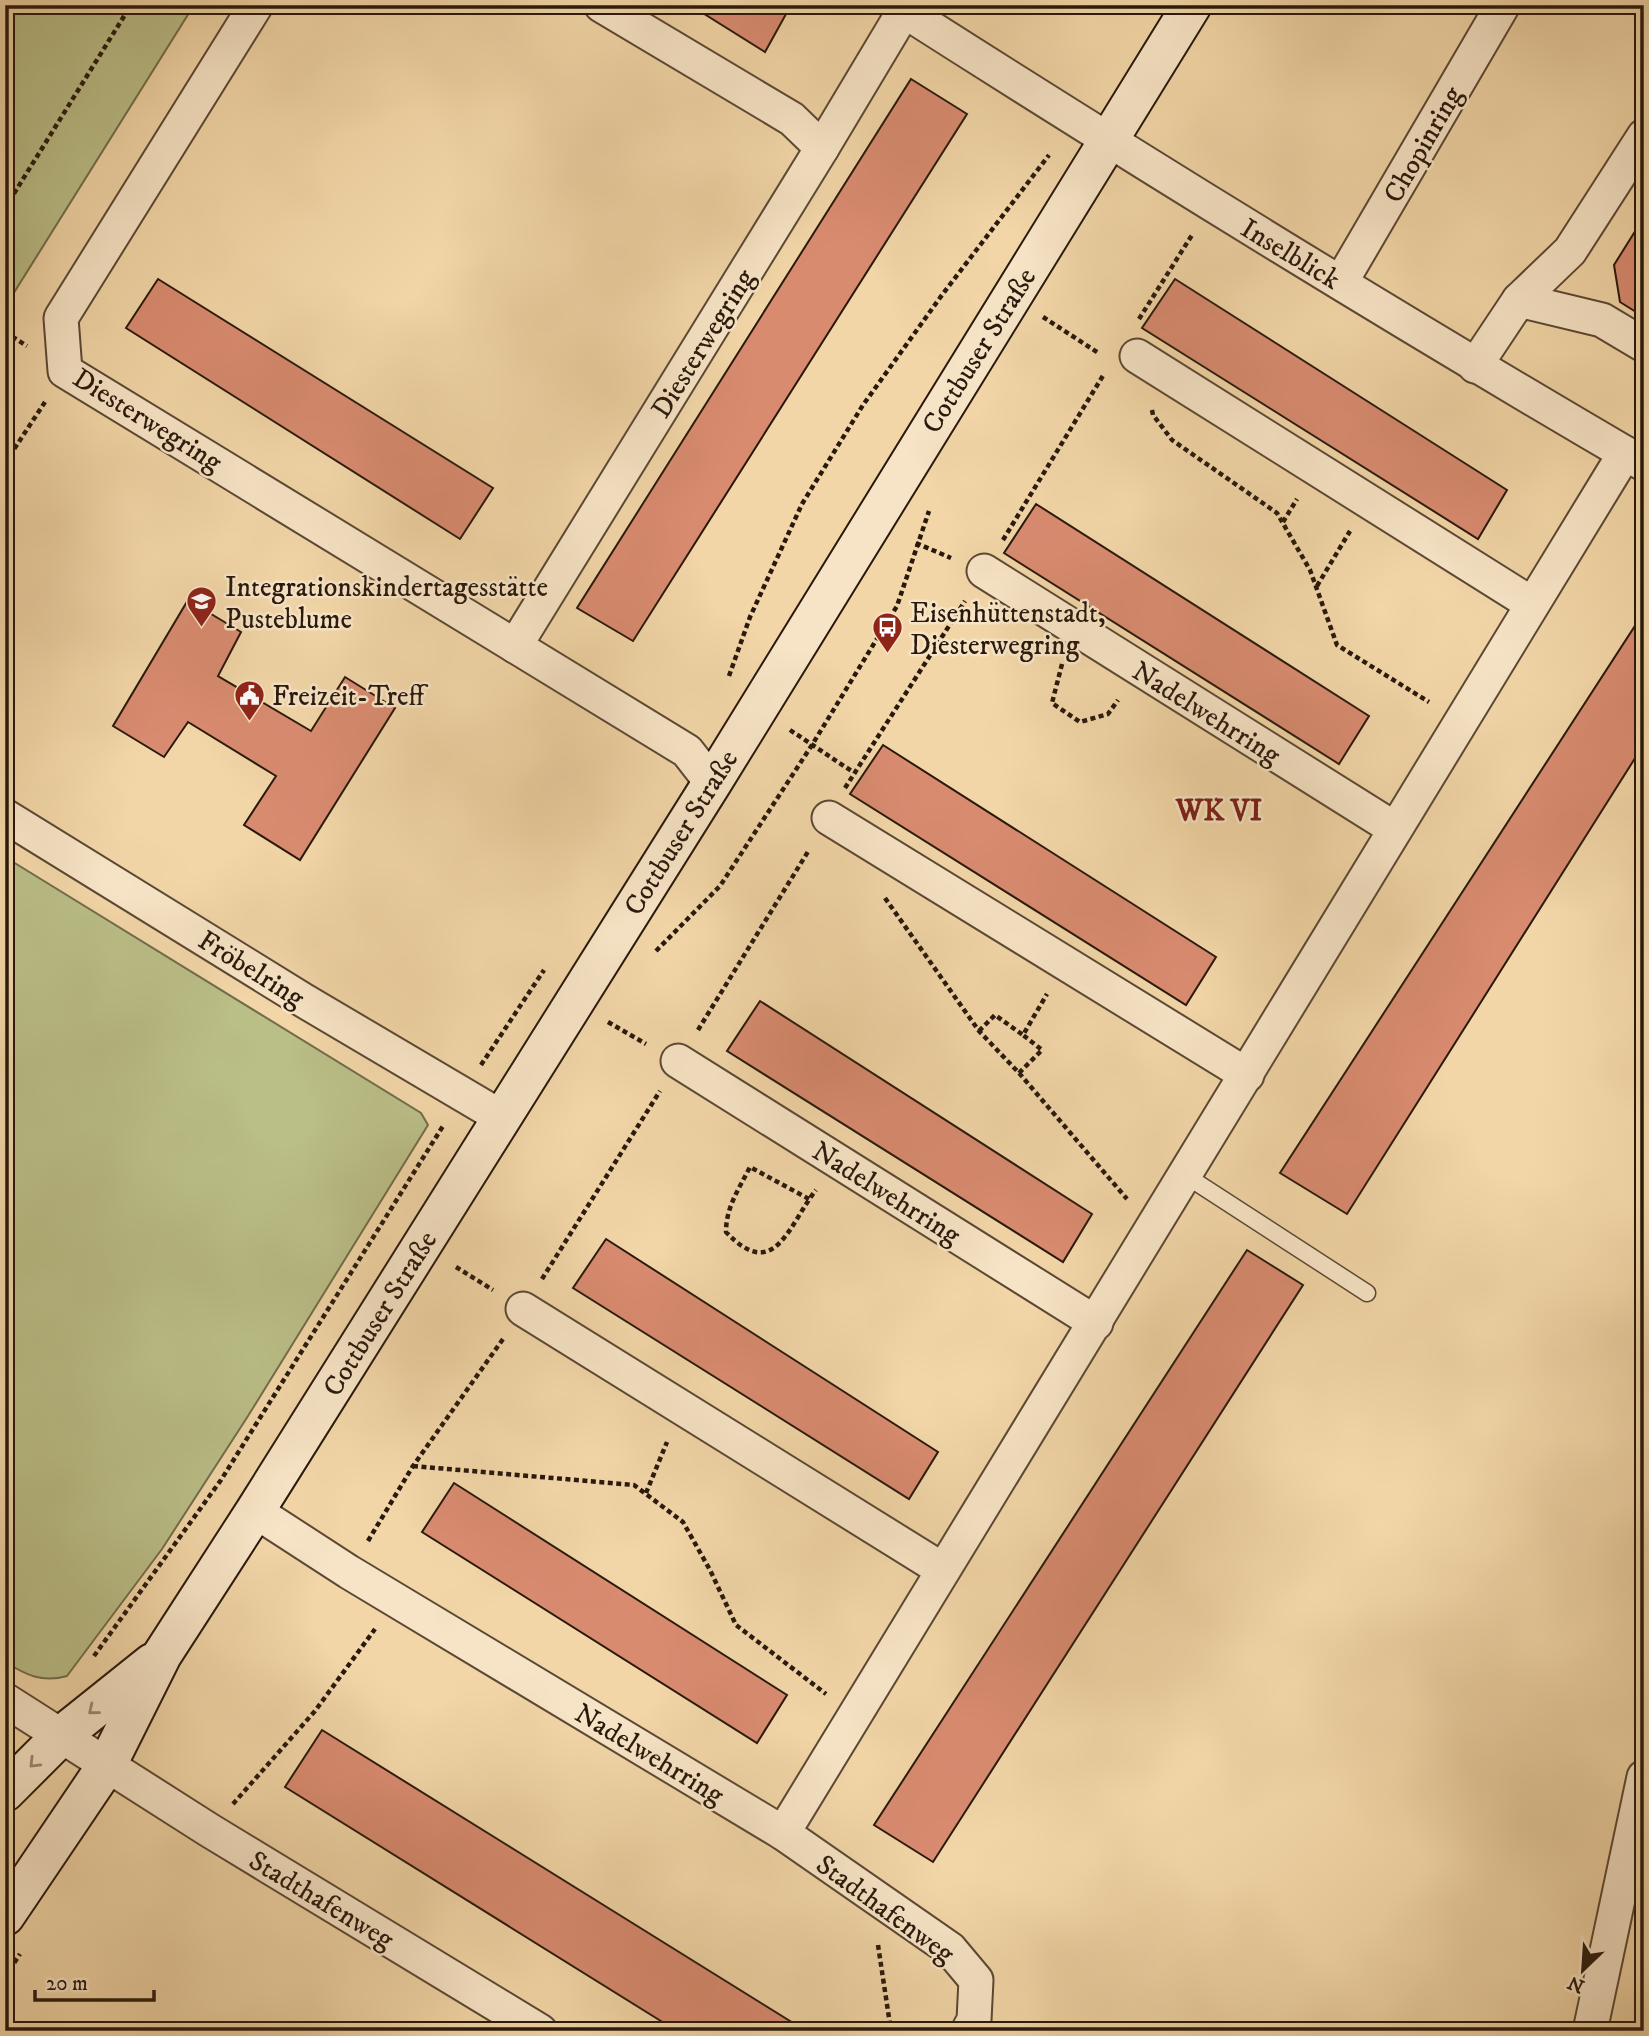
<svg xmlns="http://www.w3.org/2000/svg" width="1649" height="2036" font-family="'IM FELL DW Pica',serif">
	<rect width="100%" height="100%" fill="#f2d6a7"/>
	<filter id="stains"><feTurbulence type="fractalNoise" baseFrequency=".00286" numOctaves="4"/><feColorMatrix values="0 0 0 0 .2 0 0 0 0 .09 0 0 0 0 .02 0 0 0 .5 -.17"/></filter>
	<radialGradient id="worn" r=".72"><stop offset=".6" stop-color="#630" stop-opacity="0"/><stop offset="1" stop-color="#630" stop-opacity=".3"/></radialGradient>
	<g fill="#babe87" stroke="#726c4a" stroke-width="2">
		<path d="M5,5H194L5,307Z"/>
		<path d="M5,857L421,1113L428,1125L248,1416L162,1549L67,1676C42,1683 26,1675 5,1662Z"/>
	</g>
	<g fill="#d98b70" stroke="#29190d" stroke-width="2">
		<path d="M690,5H791L765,52Z"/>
		<path d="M911,79L967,114L633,641L577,608Z"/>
		<path d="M1644,217V317L1620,302L1614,265Z"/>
		<path d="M158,279L493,488L460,539L126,328Z"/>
		<path d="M1175,279L1507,490L1478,539L1142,328Z"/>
		<path d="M1036,504L1369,716L1339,764L1004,553Z"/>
		<path d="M188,600L241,632L218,676L311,731L345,677L395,708L300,860L244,825L276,776L188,722L164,757L113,726Z"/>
		<path d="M1644,612V744L1347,1214L1280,1173Z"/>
		<path d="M883,745L1216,957L1186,1005L850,794Z"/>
		<path d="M760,1001L1092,1214L1063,1262L727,1051Z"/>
		<path d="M606,1239L938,1452L909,1499L573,1288Z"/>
		<path d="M1247,1250L1303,1285L933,1862L874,1825Z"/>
		<path d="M454,1483L787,1695L757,1743L422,1532Z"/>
		<path d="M322,1730L806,2031H677L285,1787Z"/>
	</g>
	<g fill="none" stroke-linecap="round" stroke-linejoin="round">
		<defs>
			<path id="lane" d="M1185,1175L1367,1293"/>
			<g id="street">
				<path d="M256,5L61,318L65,371L687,751L712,783"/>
				<path d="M895,5C1141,162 1390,316 1642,463"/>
				<path d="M822,148L904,11"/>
				<path d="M1341,282L1503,5"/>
				<path d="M1519,300L1570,251L1644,136"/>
				<path d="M1137,356L1532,604"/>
				<path d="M1475,366L1519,300L1602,320L1644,345"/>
				<path d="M984,571L1395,829"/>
				<path d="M515,646L822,148L792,119L601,5"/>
				<path d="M5,816L303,1000L501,1117"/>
				<path d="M829,818L1247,1075"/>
				<path d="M678,1061L1096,1323"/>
				<path d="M523,1309L943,1570"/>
				<path d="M255,1511L349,1572L783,1833L1625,453"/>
				<path d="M5,1700L209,1830L540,2031"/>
				<path d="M783,1833L950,1949L976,1980L974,2020L968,2031"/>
				<path d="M1590,2031L1644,1777"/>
			</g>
			<g id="secondary">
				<path d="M5,1792L62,1735L152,1663"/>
				<path d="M5,1916L107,1765L162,1655L255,1511L712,783L1192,5"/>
			</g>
		</defs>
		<use href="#lane" stroke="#5b4834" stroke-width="19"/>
		<use href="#street" stroke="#5b4834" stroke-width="37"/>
		<use href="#secondary" stroke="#29190d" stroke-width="42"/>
		<g stroke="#29190d" stroke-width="4.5" stroke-dasharray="5 3.5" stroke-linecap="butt">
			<path d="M5,208L131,5"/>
			<path d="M1043,317L1100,354"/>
			<path d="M1139,319L1192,235"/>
			<path d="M5,332L27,346"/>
			<path d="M1152,410L1153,415L1172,440L1277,513L1310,570L1337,645L1429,702"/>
			<path d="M5,463L45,402"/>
			<path d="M1283,522L1297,499"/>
			<path d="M1003,540L1104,374"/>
			<path d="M916,543L951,558"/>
			<path d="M1317,586L1350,531"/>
			<path d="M1062,664L1052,703L1080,722L1108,714L1118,700"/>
			<path d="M729,676L750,617L802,504L863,405L942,295L1049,155"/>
			<path d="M790,730L853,772"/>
			<path d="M845,788L965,601"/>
			<path d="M885,898L979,1031L1019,1073L1127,1199"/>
			<path d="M656,951L720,886L812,745L897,606L929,511"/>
			<path d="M608,1022L646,1044"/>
			<path d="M698,1030L809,850"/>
			<path d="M979,1031L995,1015L1023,1035"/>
			<path d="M481,1065L544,970"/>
			<path d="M1019,1073L1042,1050L1023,1035L1047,994"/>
			<path d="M809,1199L750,1167C739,1189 726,1207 726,1232C775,1284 789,1224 816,1190"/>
			<path d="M456,1267L493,1290"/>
			<path d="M542,1279L660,1091"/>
			<path d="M413,1466L634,1485L683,1522L710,1570L736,1625L826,1694"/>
			<path d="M646,1493L667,1442"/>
			<path d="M368,1541L413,1466L503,1339"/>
			<path d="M94,1656L221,1480L443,1126"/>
			<path d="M233,1804L315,1711L375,1629"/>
			<path d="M878,1945L891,2031"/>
			<path d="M5,1977L20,1954"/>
		</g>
		<use href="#lane" stroke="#f7e4c6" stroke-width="16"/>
		<use href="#street" stroke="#f7e4c6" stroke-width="33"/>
		<use href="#secondary" stroke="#f7e4c6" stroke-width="38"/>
	</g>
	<defs><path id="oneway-chevron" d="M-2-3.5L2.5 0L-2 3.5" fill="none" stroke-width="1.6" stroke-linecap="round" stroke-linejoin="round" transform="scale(1.75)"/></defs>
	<g stroke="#9a8973">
		<use href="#oneway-chevron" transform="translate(93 1710) rotate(141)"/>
		<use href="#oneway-chevron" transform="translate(34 1763) rotate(135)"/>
	</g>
	<defs>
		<symbol id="school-pin" viewBox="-11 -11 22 30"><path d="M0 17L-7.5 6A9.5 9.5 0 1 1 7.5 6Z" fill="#8f2418" stroke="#f7e4c6"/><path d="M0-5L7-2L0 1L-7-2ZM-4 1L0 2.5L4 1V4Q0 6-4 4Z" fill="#fff"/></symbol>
		<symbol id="bus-pin" viewBox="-11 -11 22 30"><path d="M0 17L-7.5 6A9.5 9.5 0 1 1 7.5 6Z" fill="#8f2418" stroke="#f7e4c6"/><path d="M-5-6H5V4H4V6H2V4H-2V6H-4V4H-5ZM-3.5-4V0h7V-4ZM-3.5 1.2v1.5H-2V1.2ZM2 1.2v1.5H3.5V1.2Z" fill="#fff"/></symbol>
		<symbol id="civic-pin" viewBox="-11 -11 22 30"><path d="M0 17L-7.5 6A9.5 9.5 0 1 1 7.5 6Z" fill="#8f2418" stroke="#f7e4c6"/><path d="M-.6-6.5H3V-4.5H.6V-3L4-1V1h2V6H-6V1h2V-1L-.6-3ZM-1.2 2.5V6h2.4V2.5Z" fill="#fff"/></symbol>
	</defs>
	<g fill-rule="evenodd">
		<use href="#school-pin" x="184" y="584" width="35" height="47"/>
		<use href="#bus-pin" x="870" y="610" width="35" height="47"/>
		<use href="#civic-pin" x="232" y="678" width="35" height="47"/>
	</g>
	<g text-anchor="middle" stroke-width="5" stroke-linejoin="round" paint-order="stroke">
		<g font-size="28" fill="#29190d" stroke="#f7e4c6">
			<text transform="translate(1422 144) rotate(-60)" y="10">Chopinring</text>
			<text transform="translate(1291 253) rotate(31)" y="10">Inselblick</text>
			<text transform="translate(702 343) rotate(-58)" y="10">Diesterwegring</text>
			<text transform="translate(978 350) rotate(-58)" y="10">Cottbuser Straße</text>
			<text transform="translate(148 419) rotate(32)" y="10">Diesterwegring</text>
			<text transform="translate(1207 712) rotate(32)" y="10">Nadelwehrring</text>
			<text transform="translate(680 832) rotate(-58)" y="10">Cottbuser Straße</text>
			<text transform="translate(252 968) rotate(32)" y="10">Fröbelring</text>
			<text transform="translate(887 1192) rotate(32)" y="10">Nadelwehrring</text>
			<text transform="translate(379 1313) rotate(-58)" y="10">Cottbuser Straße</text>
			<text transform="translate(650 1753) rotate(31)" y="10">Nadelwehrring</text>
			<text transform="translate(322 1899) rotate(31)" y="10">Stadthafenweg</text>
			<text transform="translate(886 1908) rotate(36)" y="10">Stadthafenweg</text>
		</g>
		<g font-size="28" fill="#29190d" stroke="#f7e4c6" text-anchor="start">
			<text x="225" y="596">Integrationskindertagesstätte<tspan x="225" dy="32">Pusteblume</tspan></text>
			<text x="910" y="622">Eisenhüttenstadt,<tspan x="910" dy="32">Diesterwegring</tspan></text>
			<text x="272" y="705">Freizeit-Treff</text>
		</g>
		<g font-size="30" font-weight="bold" fill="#7a1f14" stroke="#f7e4c6">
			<text x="1219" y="820">WK VI</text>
		</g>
	</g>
	<rect width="1649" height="2036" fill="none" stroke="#f2d6a7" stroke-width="28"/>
	<rect x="7" y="7" width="1635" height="2022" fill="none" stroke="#29190d" stroke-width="3.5"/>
	<rect x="14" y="14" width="1621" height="2008" fill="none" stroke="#29190d" stroke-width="2"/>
	<g transform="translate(1583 1970) rotate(205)" stroke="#f7e4c6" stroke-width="5" paint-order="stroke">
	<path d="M0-5L12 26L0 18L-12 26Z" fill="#29190d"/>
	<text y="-10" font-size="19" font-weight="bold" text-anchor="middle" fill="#29190d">N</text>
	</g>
	<path d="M35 1990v10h119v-10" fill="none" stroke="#29190d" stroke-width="3.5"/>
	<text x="46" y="1990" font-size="21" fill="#29190d" stroke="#f7e4c6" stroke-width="5" paint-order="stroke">20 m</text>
	<rect width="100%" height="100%" filter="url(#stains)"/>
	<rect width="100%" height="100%" fill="url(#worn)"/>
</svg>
